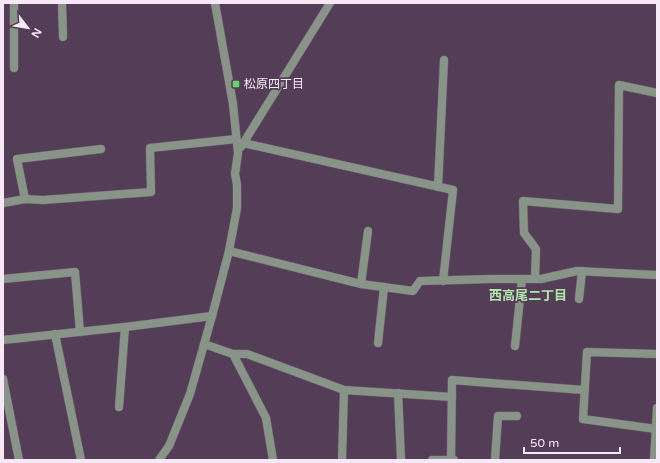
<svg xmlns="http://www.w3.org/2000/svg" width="660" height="463" font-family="'Varela Round','Noto Sans JP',sans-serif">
	<rect width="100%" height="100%" fill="#543e57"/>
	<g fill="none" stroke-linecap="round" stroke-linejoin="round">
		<defs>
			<g id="street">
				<path d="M62,3L63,37"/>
				<path d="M14,68V3"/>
				<path d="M243,143L453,190L443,281"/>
				<path d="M241,147L330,3"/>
				<path d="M438,187L444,60"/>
				<path d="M25,199L17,159L101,149"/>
				<path d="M3,203L25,199L43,200L151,192L150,148L236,139"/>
				<path d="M229,251L361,284L413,291L420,281L491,279H541L577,271L657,275"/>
				<path d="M535,278L536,249L524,233L523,201L618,209L619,85L657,93"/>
				<path d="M3,279L75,272L80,332"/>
				<path d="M361,284L368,231"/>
				<path d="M579,299L582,271"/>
				<path d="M55,334L81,460"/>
				<path d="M3,340L125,327L212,316"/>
				<path d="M378,343L384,287"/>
				<path d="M204,344L233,354L266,418L273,460"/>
				<path d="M515,346L522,279"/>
				<path d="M233,354H247L344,390L452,397"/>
				<path d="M3,379L19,460"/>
				<path d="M398,393L401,460"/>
				<path d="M119,407L125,327"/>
				<path d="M656,429L583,419L587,352L657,354"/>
				<path d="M159,460L169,446L190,394L212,316L229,251L237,208V185L235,174L238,153L233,104L215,3"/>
				<path d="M342,460L344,390"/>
				<path d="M432,460H454"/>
				<path d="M451,460L452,380L584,390"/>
				<path d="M495,460L498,416H517"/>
				<path d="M654,460L657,408"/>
			</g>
		</defs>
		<use href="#street" stroke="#715d74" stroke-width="9"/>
		<use href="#street" stroke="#899488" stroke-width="8"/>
	</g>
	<rect fill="#68d465" stroke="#543e57" stroke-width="1.5" x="232" y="80" width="8" height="8" rx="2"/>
	<g text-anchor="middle" stroke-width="3.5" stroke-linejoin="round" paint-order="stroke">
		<g font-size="12" fill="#f6e8f7" stroke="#543e57" text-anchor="start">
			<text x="244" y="88">松原四丁目</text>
		</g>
		<g font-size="13" font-weight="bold" fill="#afe7ab" stroke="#543e57">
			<text x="528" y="300">西高尾二丁目</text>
		</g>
	</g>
	<rect width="660" height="463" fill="none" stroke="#f6e8f7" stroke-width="8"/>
	<g transform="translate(28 28) rotate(121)" stroke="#543e57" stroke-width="3" paint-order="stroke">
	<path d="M0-3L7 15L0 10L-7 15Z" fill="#f6e8f7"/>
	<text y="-6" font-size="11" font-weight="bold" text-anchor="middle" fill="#f6e8f7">N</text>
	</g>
	<path d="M524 447v6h96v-6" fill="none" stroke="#f6e8f7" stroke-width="2"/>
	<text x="530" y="447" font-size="12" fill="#f6e8f7" stroke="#543e57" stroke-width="3" paint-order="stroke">50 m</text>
</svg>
